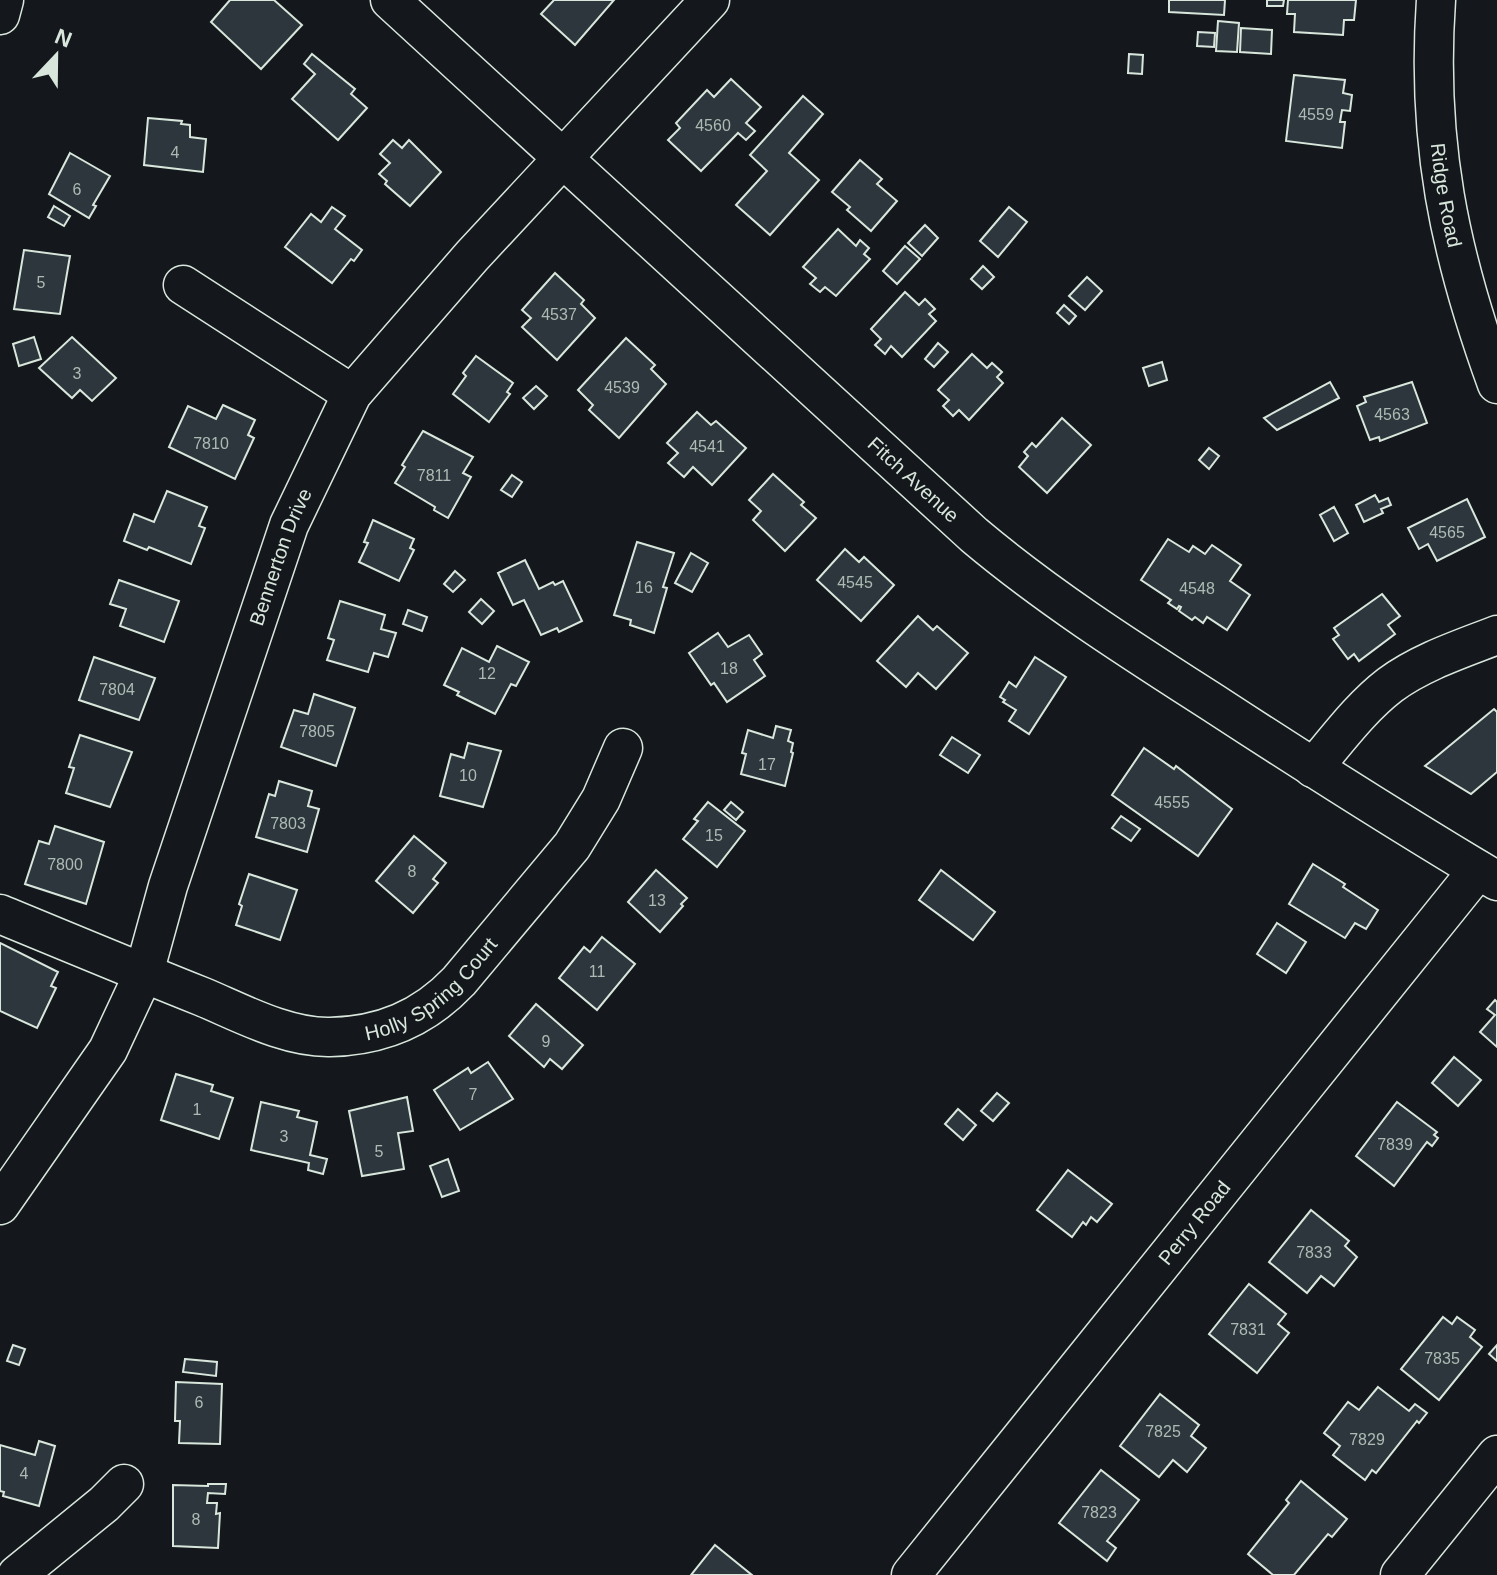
<svg xmlns="http://www.w3.org/2000/svg" width="1497" height="1575" font-family="Arial,sans-serif">
	<rect width="100%" height="100%" fill="#14181c"/>
	<g fill="#2c363c" stroke="#d8e6dc" stroke-width="2">
		<path d="M230,0H274L302,25L261,69L211,22Z"/>
		<path d="M554,0H614L575,45L541,14Z"/>
		<path d="M1169,0H1225L1224,15L1169,12Z"/>
		<path d="M1267,0H1284L1283,6H1267Z"/>
		<path d="M1288,0H1356L1354,20H1344L1343,35L1294,32L1295,14H1287Z"/>
		<path d="M1218,21L1239,23L1237,52L1216,51Z"/>
		<path d="M1241,28L1272,30L1271,54L1240,52Z"/>
		<path d="M1198,32L1215,33L1214,47L1197,46Z"/>
		<path d="M312,54L355,89L351,94L367,108L338,140L292,99L315,74L304,64Z"/>
		<path d="M1129,54L1143,55L1142,74L1128,73Z"/>
		<path d="M1294,75L1345,80L1343,93L1352,95L1350,111L1342,110L1340,122H1345L1342,148L1286,141Z"/>
		<path d="M731,79L761,107L746,123L755,131L746,140L738,133L701,171L668,140L680,128L676,123L707,90L714,97Z"/>
		<path d="M803,96L823,114L789,153L819,180L770,235L736,205L767,171L750,155Z"/>
		<path d="M148,118L182,121L181,124L190,125V137L206,139L203,172L144,165Z"/>
		<path d="M393,140L402,148L409,140L441,172L410,206L385,184L387,181L379,174L390,163L380,154Z"/>
		<path d="M70,153L110,176L93,205L96,206L89,218L49,194Z"/>
		<path d="M860,160L882,179L877,184L897,201L871,231L847,210L850,207L832,192Z"/>
		<path d="M54,206L70,216L64,226L48,217Z"/>
		<path d="M332,207L345,216L335,229L362,250L354,261L351,259L332,283L285,247L311,214L321,222Z"/>
		<path d="M1009,207L1027,222L998,257L980,241Z"/>
		<path d="M925,225L938,238L922,256L908,243Z"/>
		<path d="M838,229L856,246L860,240L869,248L864,254L870,259L836,296L825,287L820,292L810,284L816,278L803,267Z"/>
		<path d="M905,246L920,259L897,284L883,271Z"/>
		<path d="M24,250L70,256L60,314L14,309Z"/>
		<path d="M983,266L994,277L982,289L971,279Z"/>
		<path d="M555,273L584,300L581,304L595,318L557,360L522,327L531,318L522,310Z"/>
		<path d="M1087,277L1102,291L1085,310L1069,296Z"/>
		<path d="M905,292L919,305L925,299L935,309L929,314L936,321L902,357L891,346L885,354L875,345L881,339L871,329Z"/>
		<path d="M1064,305L1076,316L1069,324L1057,313Z"/>
		<path d="M34,337L41,359L19,366L13,344Z"/>
		<path d="M72,337L116,378L92,401L80,390L72,398L39,368Z"/>
		<path d="M626,338L655,365L651,369L666,384L619,438L589,410L593,405L578,390Z"/>
		<path d="M938,343L948,352L934,367L925,359Z"/>
		<path d="M972,354L987,368L992,363L1002,372L997,377L1003,383L969,420L959,410L953,416L943,406L949,400L938,390Z"/>
		<path d="M476,356L513,383L507,392L510,394L489,422L453,394L466,376L463,373Z"/>
		<path d="M1162,362L1167,380L1149,386L1143,368Z"/>
		<path d="M1330,382L1339,398L1277,430L1264,418Z"/>
		<path d="M1412,382L1427,423L1380,441L1379,437L1370,440L1357,406L1366,402L1364,397Z"/>
		<path d="M536,386L547,396L534,409L523,398Z"/>
		<path d="M223,405L255,420L248,435L254,438L235,479L169,447L188,406L216,419Z"/>
		<path d="M697,412L711,425L716,421L746,448L712,485L693,467L684,477L668,463L678,453L667,443Z"/>
		<path d="M1062,418L1091,445L1047,493L1019,467L1028,456L1024,452L1032,443L1036,447Z"/>
		<path d="M423,431L473,457L463,473L471,477L448,518L434,510L435,507L395,483L405,467L402,465Z"/>
		<path d="M1209,448L1219,456L1209,469L1199,460Z"/>
		<path d="M773,474L804,502L801,505L816,518L785,551L753,520L761,511L749,500Z"/>
		<path d="M512,475L522,482L512,497L501,490Z"/>
		<path d="M167,491L207,507L199,526L205,528L191,564L149,547L147,550L124,541L134,514L154,522Z"/>
		<path d="M1375,495L1379,502L1388,498L1391,505L1381,509L1383,513L1364,522L1356,505Z"/>
		<path d="M1467,499L1485,537L1437,561L1428,544L1419,549L1408,528Z"/>
		<path d="M1334,507L1348,533L1334,541L1320,515Z"/>
		<path d="M373,520L414,539L410,548L414,550L399,581L359,562L368,543L364,542Z"/>
		<path d="M1168,539L1189,552L1193,546L1205,554L1212,545L1241,565L1230,581L1250,595L1227,630L1207,617L1203,623L1195,617L1192,620L1179,611L1181,607L1179,606L1177,609L1168,603L1171,600L1141,580Z"/>
		<path d="M637,542L674,553L663,587L667,588L654,633L630,625L631,620L614,615Z"/>
		<path d="M845,549L859,562L864,557L894,585L861,621L817,580Z"/>
		<path d="M691,553L708,563L692,592L675,583Z"/>
		<path d="M525,560L539,589L553,582L555,585L563,581L582,621L559,632L557,628L541,635L524,600L513,605L498,573Z"/>
		<path d="M455,571L465,580L453,592L444,584Z"/>
		<path d="M119,580L179,601L164,642L120,626L126,609L110,604Z"/>
		<path d="M1382,594L1400,616L1388,625L1395,634L1359,661L1354,654L1348,659L1333,639L1339,635L1334,628Z"/>
		<path d="M481,599L494,611L482,624L469,612Z"/>
		<path d="M340,601L385,615L381,629L396,633L388,657L374,653L368,672L327,660L334,640L328,638Z"/>
		<path d="M408,610L427,617L422,631L403,624Z"/>
		<path d="M918,616L933,630L937,626L968,653L936,689L918,673L906,687L877,661Z"/>
		<path d="M718,633L728,647L749,635L762,654L754,660L765,676L727,702L714,683L711,685L689,653Z"/>
		<path d="M497,646L529,662L516,686L511,684L495,714L457,695L459,692L444,685L462,648L489,662Z"/>
		<path d="M94,657L155,678L139,720L79,700Z"/>
		<path d="M1035,657L1066,677L1029,734L1009,721L1016,710L1003,702L1005,700L1000,697L1009,682L1016,687Z"/>
		<path d="M314,694L355,708L336,766L281,747L294,710L308,714Z"/>
		<path d="M1494,709L1497,712V772L1471,794L1425,766Z"/>
		<path d="M776,726L791,730L788,741L793,743L791,752L793,753L785,786L741,774L746,754L742,753L748,730L773,738Z"/>
		<path d="M80,735L132,752L110,807L66,793L74,768L69,767Z"/>
		<path d="M952,737L980,755L968,773L940,755Z"/>
		<path d="M468,743L501,751L483,807L440,796L451,754L464,758Z"/>
		<path d="M1144,748L1174,769L1176,766L1232,809L1198,856L1112,795Z"/>
		<path d="M279,781L312,791L308,806L319,809L307,852L256,837L269,794L275,796Z"/>
		<path d="M708,802L745,831L717,867L683,839L698,821L694,819Z"/>
		<path d="M731,802L743,812L736,820L724,810Z"/>
		<path d="M1121,816L1140,829L1131,841L1112,828Z"/>
		<path d="M55,826L104,842L86,904L25,884L39,841L49,844Z"/>
		<path d="M414,836L446,863L433,879L438,883L413,913L376,881Z"/>
		<path d="M1313,864L1345,884L1343,887L1378,910L1366,929L1355,923L1345,938L1289,904Z"/>
		<path d="M656,870L687,898L681,904L683,906L660,932L628,902Z"/>
		<path d="M941,870L995,912L973,940L919,900Z"/>
		<path d="M249,874L297,890L280,940L236,925L242,906L239,904Z"/>
		<path d="M1277,923L1306,942L1286,973L1257,954Z"/>
		<path d="M602,937L635,964L597,1010L559,978L584,947L590,952Z"/>
		<path d="M0,943L58,972L51,986L56,988L37,1028L0,1011Z"/>
		<path d="M1495,1000L1497,1002V1047L1480,1032L1495,1015L1487,1009Z"/>
		<path d="M536,1004L583,1045L562,1069L550,1059L544,1067L509,1036Z"/>
		<path d="M1454,1057L1481,1080L1458,1106L1432,1083Z"/>
		<path d="M488,1062L513,1099L460,1130L434,1090L468,1068L471,1073Z"/>
		<path d="M176,1074L213,1085L211,1091L233,1098L219,1139L161,1120Z"/>
		<path d="M997,1093L1009,1103L993,1121L981,1111Z"/>
		<path d="M407,1097L413,1131L398,1133L404,1169L362,1176L349,1111Z"/>
		<path d="M261,1102L299,1111L297,1117L317,1122L310,1155L327,1159L323,1174L308,1170L309,1163L251,1150Z"/>
		<path d="M1397,1102L1437,1132L1434,1135L1438,1138L1432,1146L1427,1142L1394,1186L1356,1156Z"/>
		<path d="M958,1109L976,1125L963,1140L945,1124Z"/>
		<path d="M448,1159L459,1191L442,1197L430,1166Z"/>
		<path d="M1068,1170L1112,1204L1097,1222L1091,1217L1086,1225L1083,1222L1072,1237L1037,1210Z"/>
		<path d="M1311,1210L1349,1241L1345,1246L1357,1257L1334,1286L1321,1276L1307,1293L1269,1262Z"/>
		<path d="M1249,1284L1286,1314L1278,1324L1289,1333L1257,1373L1209,1334Z"/>
		<path d="M1443,1317L1452,1324L1457,1317L1475,1330L1470,1337L1482,1347L1439,1400L1401,1369Z"/>
		<path d="M13,1345L25,1349L19,1365L7,1361Z"/>
		<path d="M1497,1345V1361L1489,1354Z"/>
		<path d="M185,1359L217,1362L216,1376L183,1372Z"/>
		<path d="M176,1382L222,1384L220,1444L179,1443L180,1421H175Z"/>
		<path d="M1378,1387L1409,1411L1415,1404L1427,1413L1419,1423L1417,1421L1376,1473L1372,1470L1365,1480L1333,1455L1340,1446L1324,1433L1348,1402L1359,1410Z"/>
		<path d="M1160,1394L1199,1425L1191,1436L1206,1448L1187,1472L1173,1460L1159,1477L1120,1446Z"/>
		<path d="M39,1441L55,1446L39,1506L3,1496L4,1492L0,1491V1445L35,1455Z"/>
		<path d="M1101,1470L1139,1500L1107,1541L1116,1548L1107,1561L1059,1523Z"/>
		<path d="M1301,1481L1347,1519L1332,1537L1328,1534L1294,1575H1273L1248,1554L1289,1503L1286,1500Z"/>
		<path d="M208,1484H226L225,1494L208,1493L207,1503H217L216,1514L220,1513L218,1548L173,1546V1485L208,1486Z"/>
		<path d="M715,1545L752,1575H691Z"/>
	</g>
	<g fill="none" stroke-linecap="round" stroke-linejoin="round">
		<defs>
			<g id="minor">
				<path id="s1" d="M390,0L974,535C1050,599 1134,652 1218,706C1310,766 1403,825 1497,881"/>
				<path id="s2" d="M1436,0C1426,141 1449,252 1497,384"/>
				<path d="M0,15L4,0"/>
				<path d="M183,285L352,394"/>
				<path d="M1313,768C1337,740 1360,708 1390,685C1421,662 1461,649 1497,635"/>
				<path id="s3" d="M0,914C68,942 135,970 203,997C241,1013 287,1038 330,1037C381,1036 423,1019 459,981L572,846L601,799L623,748"/>
				<path id="s4" d="M0,1205L108,1050L144,973L168,886L289,525L352,394L472,256L710,0"/>
				<path d="M17,1575L104,1504L124,1484"/>
				<path id="s5" d="M911,1575L1478,870"/>
				<path d="M1400,1575L1497,1455"/>
			</g>
		</defs>
		<use href="#minor" stroke="#d8e6dc" stroke-width="41"/>
		<use href="#minor" stroke="#14181c" stroke-width="38"/>
	</g>
	<g text-anchor="middle" stroke-width="6" stroke-linejoin="round" paint-order="stroke">
		<g font-size="16" fill="#adbab4">
			<text x="1316" y="120">4559</text>
			<text x="713" y="131">4560</text>
			<text x="175" y="158">4</text>
			<text x="77" y="195">6</text>
			<text x="41" y="288">5</text>
			<text x="559" y="320">4537</text>
			<text x="77" y="379">3</text>
			<text x="622" y="393">4539</text>
			<text x="1392" y="420">4563</text>
			<text x="211" y="449">7810</text>
			<text x="707" y="452">4541</text>
			<text x="434" y="481">7811</text>
			<text x="1447" y="538">4565</text>
			<text x="855" y="588">4545</text>
			<text x="644" y="593">16</text>
			<text x="1197" y="594">4548</text>
			<text x="729" y="674">18</text>
			<text x="487" y="679">12</text>
			<text x="117" y="695">7804</text>
			<text x="317" y="737">7805</text>
			<text x="767" y="770">17</text>
			<text x="468" y="781">10</text>
			<text x="1172" y="808">4555</text>
			<text x="288" y="829">7803</text>
			<text x="714" y="841">15</text>
			<text x="65" y="870">7800</text>
			<text x="412" y="877">8</text>
			<text x="657" y="906">13</text>
			<text x="597" y="977">11</text>
			<text x="546" y="1047">9</text>
			<text x="473" y="1100">7</text>
			<text x="197" y="1115">1</text>
			<text x="284" y="1142">3</text>
			<text x="1395" y="1150">7839</text>
			<text x="379" y="1157">5</text>
			<text x="1314" y="1258">7833</text>
			<text x="1248" y="1335">7831</text>
			<text x="1442" y="1364">7835</text>
			<text x="199" y="1408">6</text>
			<text x="1163" y="1437">7825</text>
			<text x="1367" y="1445">7829</text>
			<text x="24" y="1479">4</text>
			<text x="1099" y="1518">7823</text>
			<text x="196" y="1525">8</text>
		</g>
		<g font-size="20" fill="#d8e6dc" stroke="#14181c">
			<text dy="7" stroke="none"><textPath href="#s2" startOffset="196">Ridge Road</textPath></text>
			<text dy="7" stroke="none"><textPath href="#s1" startOffset="710">Fitch Avenue</textPath></text>
			<text dy="7" stroke="none"><textPath href="#s4" startOffset="712">Bennerton Drive</textPath></text>
			<text dy="7" stroke="none"><textPath href="#s3" startOffset="470">Holly Spring Court</textPath></text>
			<text dy="7" stroke="none"><textPath href="#s5" startOffset="452">Perry Road</textPath></text>
		</g>
	</g>
	<g transform="translate(56 56) rotate(22)" stroke="#14181c" stroke-width="6" paint-order="stroke">
	<path d="M0-6L14 30L0 20L-14 30Z" fill="#d8e6dc"/>
	<text y="-12" font-size="22" font-weight="bold" text-anchor="middle" fill="#d8e6dc">N</text>
	</g>
</svg>
